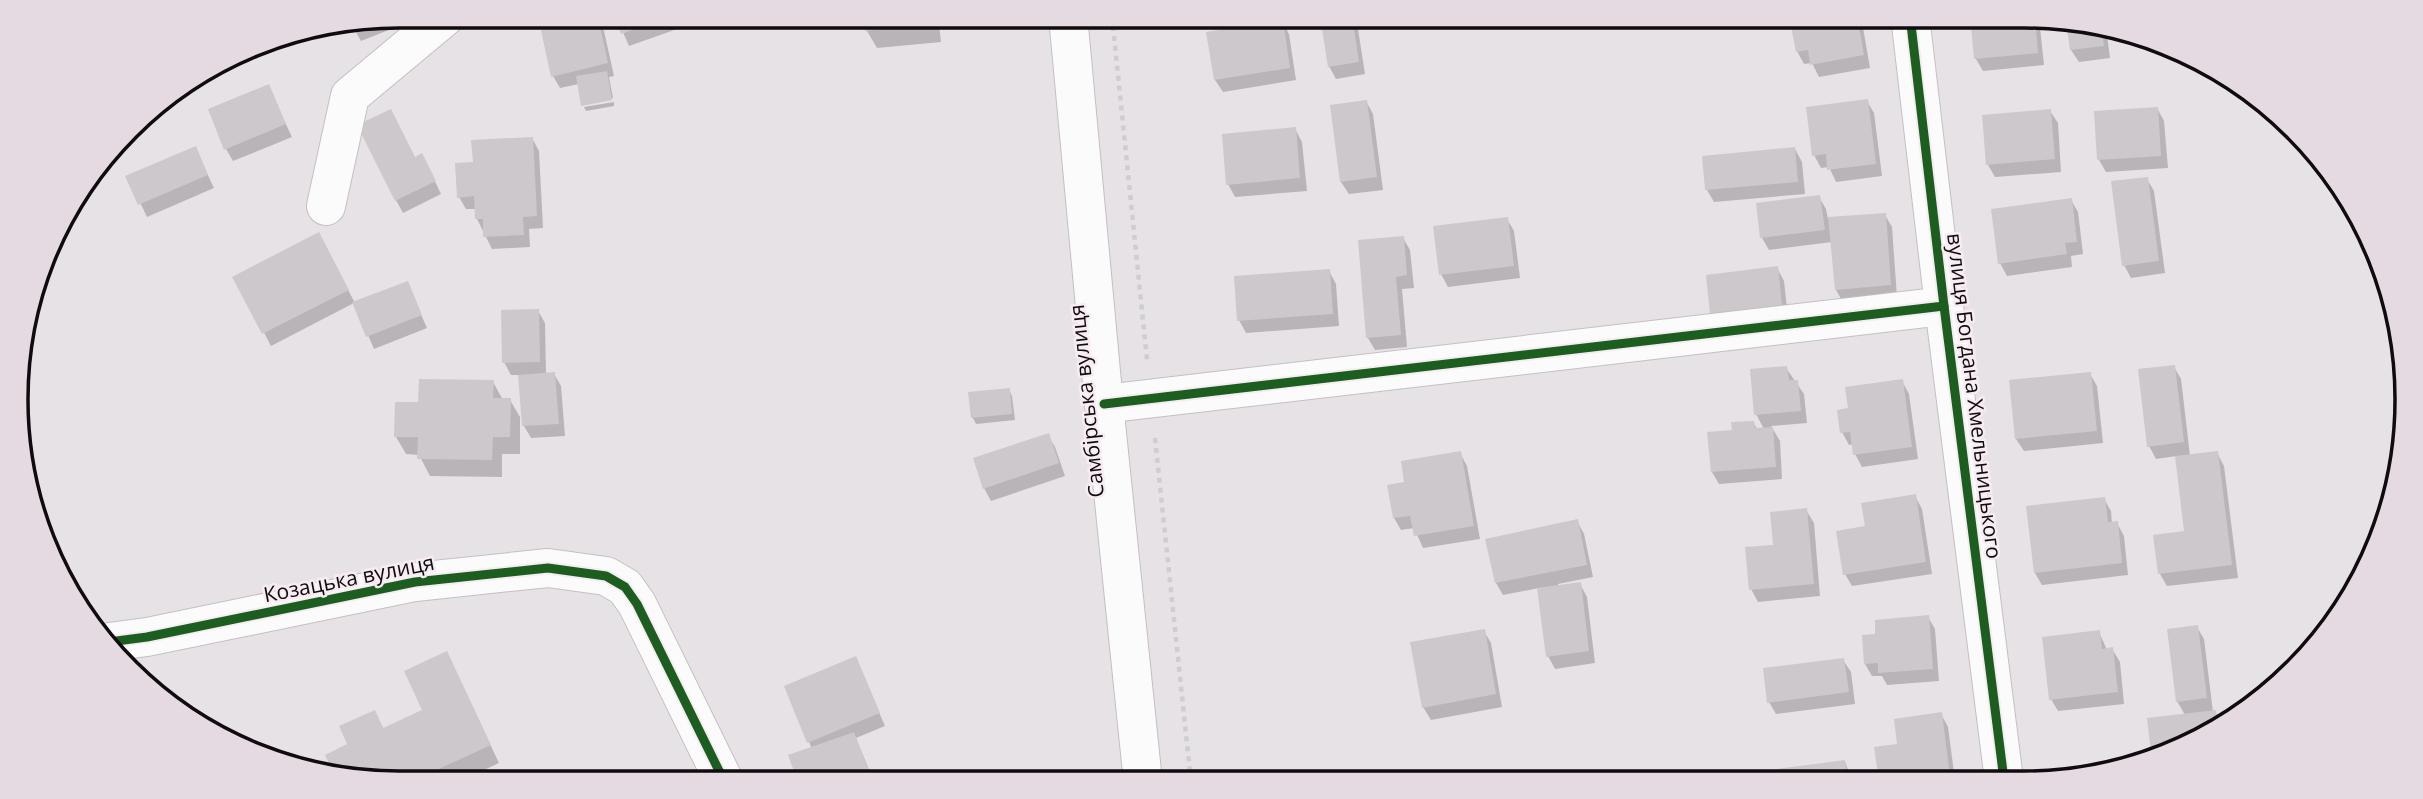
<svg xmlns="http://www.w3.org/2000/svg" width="2423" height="799" font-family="'Open Sans',sans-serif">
	<rect width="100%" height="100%" fill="#e7e2e5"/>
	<g fill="#0003">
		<path d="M400,16H424L361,41L352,25Z"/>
		<path d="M616,16H691L694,23L629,46Z"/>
		<path d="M865,16H938L941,42L877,48L867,31Z"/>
		<path d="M1236,16H1267L1269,23L1282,21L1289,34L1296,80L1223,92L1215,80L1238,28Z"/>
		<path d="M1312,16H1356L1365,74L1336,79L1329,66L1322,16Z"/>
		<path d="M1705,16H1861L1870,68L1819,77L1812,63L1804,64L1797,51L1791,17L1710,26Z"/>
		<path d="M1972,16L2039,18L2044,65L1983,71L1976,59Z"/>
		<path d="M597,19L604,31L614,76L609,77L613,98L583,104L579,84L560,88L553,76Z"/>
		<path d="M2068,22L2106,27L2110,58L2079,62L2071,50Z"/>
		<path d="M268,86L292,137L233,161L226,149Z"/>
		<path d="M1366,101L1373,114L1383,190L1349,194L1341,182Z"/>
		<path d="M1867,101L1874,113L1882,176L1836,182L1829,167L1821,168L1814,155Z"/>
		<path d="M614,102V106L586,111L584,107Z"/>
		<path d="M2157,108L2164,121L2168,168L2106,172L2099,160Z"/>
		<path d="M2050,111L2058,123L2061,172L1995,177L1988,165Z"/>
		<path d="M1295,129L1302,142L1307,191L1235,197L1228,184Z"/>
		<path d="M532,138L539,151L543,228L529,229L530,247L492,249L477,219V209H466L459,197Z"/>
		<path d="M195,148L214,188L147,217L128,177Z"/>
		<path d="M1795,149L1802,162L1805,194L1714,202L1707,190Z"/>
		<path d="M428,167L441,194L403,213L396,200Z"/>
		<path d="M2147,179L2154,191L2165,273L2131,278L2124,265Z"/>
		<path d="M1819,197L1826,209L1828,219L1885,215L1892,227L1897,297L1843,302L1836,290L1832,242L1769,250L1762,238L1758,205Z"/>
		<path d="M2071,200L2078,212L2083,254L2071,256L2072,267L2007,276L2000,263Z"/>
		<path d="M1507,219L1514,231L1520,278L1448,287L1441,274Z"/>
		<path d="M1403,238L1410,250L1414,288L1402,289L1407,347L1375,350L1368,338Z"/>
		<path d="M325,246L355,303L407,283L427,328L374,349L354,303L271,346L235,277Z"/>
		<path d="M1777,268L1784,281L1788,318L1712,313Z"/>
		<path d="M1329,271L1336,284L1339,326L1246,333L1239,320Z"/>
		<path d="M538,311L545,323L546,375L554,374L561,386L565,436L531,438L524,426L520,375H511L504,362Z"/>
		<path d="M2174,367L2181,379L2190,456L2217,453L2224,466L2238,578L2167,586L2160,574L2186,532L2177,456L2156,459L2149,446Z"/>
		<path d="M1786,368L1804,394L1807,423L1771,426L1780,441L1782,479L1719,484L1712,472L1734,432L1753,422L1757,429H1764L1756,414Z"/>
		<path d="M2090,374L2097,386L2103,443L2024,451L2016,439L2011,381Z"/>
		<path d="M1902,381L1909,394L1918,459L1862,467L1855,454L1854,444L1849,445L1842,432L1850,410Z"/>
		<path d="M493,382L503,400H510L520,417V454H502V477L430,476L419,455L406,454L396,437L420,404Z"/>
		<path d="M1009,390L1012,396L1015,420L976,424L973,418L970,394Z"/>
		<path d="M1048,435L1055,447L1065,476L991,501L984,488Z"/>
		<path d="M1460,453L1467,466L1480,539L1423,548L1414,528L1401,530L1394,518L1389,486L1407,483Z"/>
		<path d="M1915,496L1922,509L1932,574L1852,586L1845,574L1867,528Z"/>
		<path d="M2104,499L2111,511L2112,524L2117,523L2124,536L2128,575L2042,585L2035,573Z"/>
		<path d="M1806,510L1814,523L1820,596L1758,602L1751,589L1775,546Z"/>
		<path d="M1577,521L1584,534L1593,577L1558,584V587L1580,584L1587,597L1595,663L1555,669L1548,656L1539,588L1503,595L1496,583L1488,540Z"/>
		<path d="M1928,617L1935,629L1939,681L1887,685L1882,676H1872L1865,664L1877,636Z"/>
		<path d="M2197,627L2204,639L2213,712H2215L2223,724L2193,744L2155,755L2153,751L2185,715L2177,701Z"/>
		<path d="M1484,631L1491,643L1502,707L1431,720L1423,707Z"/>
		<path d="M2099,632L2107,650L2112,649L2120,662L2124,704L2058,711L2051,699Z"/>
		<path d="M447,654L499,763L456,783H400L337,775L349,745L374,713L384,729L424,711Z"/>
		<path d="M855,658L885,726L856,738L874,782H800L790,756L812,749L786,687Z"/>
		<path d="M1843,660L1851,672L1855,704L1776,714L1769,702Z"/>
		<path d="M1941,714L1948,727L1955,780H1883L1880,774L1899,746Z"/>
		<path d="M1845,762L1852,780L1780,781Z"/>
		<path d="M2122,765L2073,780H2058L2057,771Z"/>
	</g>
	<g fill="#ccc8cb">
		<path d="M614,16H671L621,34Z"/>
		<path d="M863,16H931L932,24L865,31Z"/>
		<path d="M1235,16H1264V22L1283,19L1290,68L1214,80L1206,32L1236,27Z"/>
		<path d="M1320,16H1352L1359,62L1328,67Z"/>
		<path d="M1789,16H1857L1864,55L1810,65L1808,50L1796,52Z"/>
		<path d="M1970,16L2035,17L2038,53L1974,59Z"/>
		<path d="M598,17L608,63L551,77L541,30Z"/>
		<path d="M2066,21L2101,26L2104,46L2070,50Z"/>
		<path d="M368,22L352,30L351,25Z"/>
		<path d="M607,71L612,100L581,106L576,76Z"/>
		<path d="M269,84L286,124L224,150L208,109Z"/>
		<path d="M1868,99L1876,164L1827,170L1826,154L1812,156L1806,107Z"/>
		<path d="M1367,100L1377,177L1340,182L1330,105Z"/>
		<path d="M2158,107L2161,156L2097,160L2094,111Z"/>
		<path d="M391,109L415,157L422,153L436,181L395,201L357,125Z"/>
		<path d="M2051,109L2055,159L1986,165L1982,115Z"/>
		<path d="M1296,127L1300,178L1226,185L1222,134Z"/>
		<path d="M533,137L537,216L523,217L524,235L483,237V219H475L474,196L457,198L455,163L473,162L471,140Z"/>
		<path d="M196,146L208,175L138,205L125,176Z"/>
		<path d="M1795,147L1798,182L1705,190L1702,156Z"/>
		<path d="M2148,177L2159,261L2122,266L2111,181Z"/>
		<path d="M1820,195L1825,230L1760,238L1756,203Z"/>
		<path d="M2072,198L2077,242L2065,243L2067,254L1998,264L1991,209Z"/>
		<path d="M1886,213L1891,285L1835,290L1828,217Z"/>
		<path d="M1508,217L1514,266L1439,275L1433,226Z"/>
		<path d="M319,232L349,290L262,334L232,277Z"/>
		<path d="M1404,236L1407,275L1396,277L1401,335L1366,338L1358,240Z"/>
		<path d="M1778,266L1782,305L1710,314L1706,275Z"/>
		<path d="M1330,269L1333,314L1237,321L1234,276Z"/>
		<path d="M408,281L422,315L366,337L352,302Z"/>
		<path d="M539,309L540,362L502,363L501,310Z"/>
		<path d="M2175,365L2184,442L2147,447L2138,369Z"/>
		<path d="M1787,366L1789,380H1798L1801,411L1754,415L1750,369Z"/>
		<path d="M555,372L559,424L522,426L518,375Z"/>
		<path d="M2091,372L2097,431L2015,439L2009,380Z"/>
		<path d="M419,379L494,380L493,398H511L510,437H493L492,460L417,459L418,437H394L395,402H418Z"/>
		<path d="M1903,379L1912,447L1853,455L1850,432L1840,433L1837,410L1848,408L1845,387Z"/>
		<path d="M1010,388L1012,414L971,418L968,392Z"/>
		<path d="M1754,421L1755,428L1773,427L1776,467L1711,472L1707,432L1732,430L1731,422Z"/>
		<path d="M1049,433L1059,463L983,489L973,458Z"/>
		<path d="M1461,451L1474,526L1414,536L1410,516L1393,518L1387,485L1404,482L1401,461Z"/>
		<path d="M2218,451L2232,565L2158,574L2153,535L2184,531L2175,456Z"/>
		<path d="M1916,494L1926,562L1843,575L1836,531L1865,526L1861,503Z"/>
		<path d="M2105,497L2108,522L2118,521L2122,563L2034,573L2026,506Z"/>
		<path d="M1807,508L1814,584L1749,590L1745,547L1773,545L1770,512Z"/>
		<path d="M1578,519L1587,565L1495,583L1485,539Z"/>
		<path d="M1581,582L1589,651L1546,657L1537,588Z"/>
		<path d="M1929,615L1933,669L1878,673V663L1864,664L1862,635L1875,634V620Z"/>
		<path d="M2198,625L2207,698L2176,702L2167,629Z"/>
		<path d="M1485,629L1496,694L1422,708L1410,642Z"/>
		<path d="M2100,630L2102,649L2113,647L2118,692L2049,700L2042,637Z"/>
		<path d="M447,651L491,745L428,774L432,782L430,783H400L335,775L325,755L347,744L339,726L375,710L383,728L422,710L404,671Z"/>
		<path d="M856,656L880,713L807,743L784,686Z"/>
		<path d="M1844,658L1849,692L1767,703L1763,668Z"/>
		<path d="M2216,710L2218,727L2193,744L2175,749L2151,752L2147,718Z"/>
		<path d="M1942,712L1950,777L1902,780L1900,772L1878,775L1874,747L1897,744L1894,719Z"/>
		<path d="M854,732L870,774L847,782H798L788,755Z"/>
		<path d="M1845,760L1848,780L1779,781L1777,769Z"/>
		<path d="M2124,763L2073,780H2056L2055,769Z"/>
		<path d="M1000,775L1003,782H981Z"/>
	</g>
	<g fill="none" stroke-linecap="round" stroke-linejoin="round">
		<defs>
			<g id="minor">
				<path d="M1910,16L1944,306L2004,780"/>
				<path d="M326,206L350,96L446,16"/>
				<path d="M1104,404L1944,306"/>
				<path d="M109,642L147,637L415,582L548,568L606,576L625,587L637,604L725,783"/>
			</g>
			<path id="major" d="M1068,16L1104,404L1143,782"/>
		</defs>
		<use href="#minor" stroke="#c4c0c2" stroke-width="40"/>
		<use href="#major" stroke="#c4c0c2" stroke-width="40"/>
		<g stroke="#cfcecf" stroke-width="4.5" stroke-dasharray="5 5" stroke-linecap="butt">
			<path d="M1112,16L1147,360"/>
			<path d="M1155,438L1191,782"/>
		</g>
		<use href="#minor" stroke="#fbfbfb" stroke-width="38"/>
		<use href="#major" stroke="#fbfbfb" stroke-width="38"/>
		<defs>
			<g id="cycleway">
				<path d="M1910,16L1944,306L2004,780"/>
				<path d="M1104,404L1944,306"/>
				<path d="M109,642L147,637L415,582L548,568L606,576L625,587L637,604L725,783"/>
			</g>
		</defs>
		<use href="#cycleway" stroke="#f8ecf3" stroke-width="13"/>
		<use href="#cycleway" stroke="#1b5e20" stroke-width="9"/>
	</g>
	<g text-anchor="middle" stroke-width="5" stroke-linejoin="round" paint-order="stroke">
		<g font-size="21" fill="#0f0b0e" stroke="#f8ecf3">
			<text transform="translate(1974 396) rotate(83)" y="7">вулиця Богдана Хмельницького</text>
			<text transform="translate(1087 401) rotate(-96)" y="7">Самбірська вулиця</text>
			<text transform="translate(349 579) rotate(-11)" y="7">Козацька вулиця</text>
		</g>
	</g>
	<path d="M0 0H2423V799H0ZM399 28H2024A371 371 0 0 1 2395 399V400A371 371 0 0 1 2024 771H399A371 371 0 0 1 28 400V399A371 371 0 0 1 399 28Z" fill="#e5dae1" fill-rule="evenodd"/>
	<path fill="none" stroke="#0f0b0e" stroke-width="3.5" d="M399 28H2024A371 371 0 0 1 2395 399V400A371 371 0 0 1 2024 771H399A371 371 0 0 1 28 400V399A371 371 0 0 1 399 28Z"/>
</svg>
